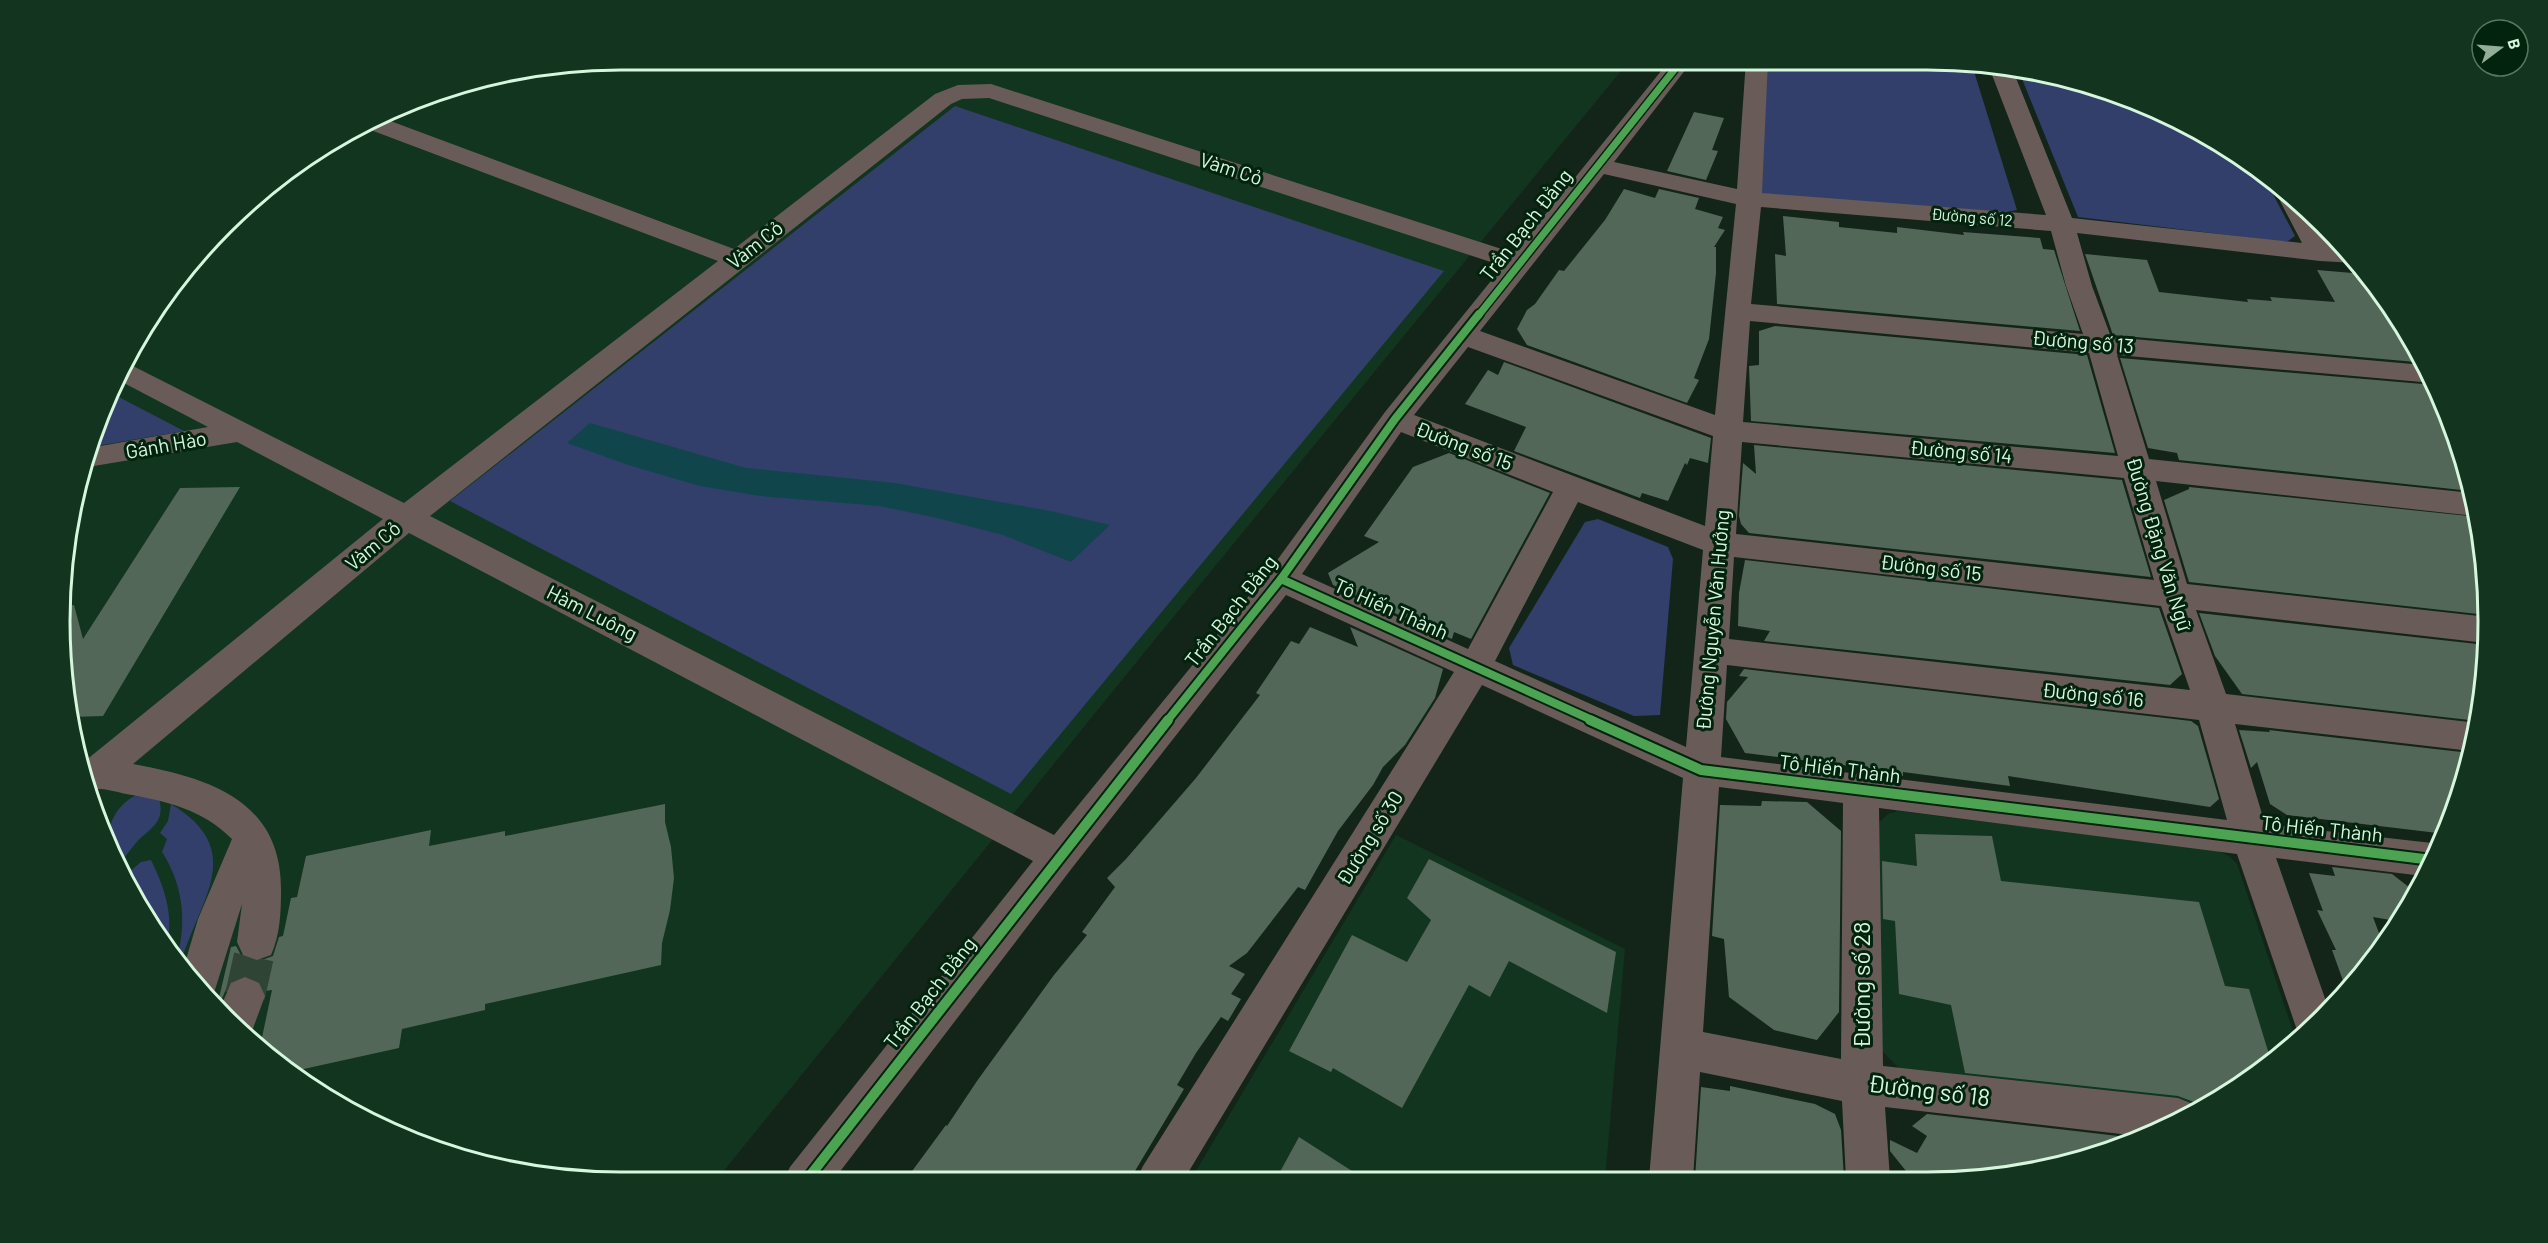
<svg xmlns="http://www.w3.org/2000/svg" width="2548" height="1243" font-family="Barlow,sans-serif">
	<rect width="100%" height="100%" fill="#132519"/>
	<g fill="#11351e">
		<path d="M622,60H1561L1621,71L1139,659L714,1183H621L512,1172L406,1140L309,1088L225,1019L118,870L65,695L71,512L135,340L199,252L279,176L441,90Z"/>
		<path d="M1898,811L2216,850L2229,856L2237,864L2296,1040L2269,1067L2196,1109L1916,1077L1901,1070L1879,1048L1875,826L1888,814Z"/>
		<path d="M1396,835L1625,949L1605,1180L1190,1181Z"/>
	</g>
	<g fill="#323f6a">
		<path d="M1768,60H1927L1972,65L2017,210L2003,213L1773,196L1755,191Z"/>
		<path d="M2018,69L2036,71L2142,103L2239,155L2263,175L2295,236L2288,241H2278L2078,217Z"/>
		<path d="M955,106L1444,271L1011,794L450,501Z"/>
		<path d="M115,395L184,431L96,446Z"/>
		<path d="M1598,519L1668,547L1673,559L1660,715L1634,716L1513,665L1509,648L1585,522Z"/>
		<path d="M135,796L159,798C166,824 149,828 136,843C129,851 125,858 116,865C114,857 110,849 109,841C106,824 120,802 135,796Z"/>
		<path d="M171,804C247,850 201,898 182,959L178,954C187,919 182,883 162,852L167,839L160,833L168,821Z"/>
		<path d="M151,860C163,884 173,912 168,940L123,877L141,862Z"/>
	</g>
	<path fill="#11454c" d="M590,423L746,468L895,483L1050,511L1110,525L1071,562L1003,535L937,518L880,506L760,496L700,486L628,465L567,443Z"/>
	<g fill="#536759">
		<path d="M1694,112L1724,118L1712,150L1718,151L1706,180L1667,171Z"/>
		<path d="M1624,189L1655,198L1659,189L1699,198L1695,209L1723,217L1718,228L1725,230L1714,247H1716V273L1709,339L1694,378L1699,380L1687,403L1527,345L1517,329L1527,310L1535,304L1559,270L1564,271L1605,220Z"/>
		<path d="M1783,216L1839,222V227L1897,233V227L1964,235L1963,232L2040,238L2043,249L2054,250L2080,331L1777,304L1775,254L1786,256Z"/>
		<path d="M2085,254L2147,260L2159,292L2248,302L2247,299L2272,301L2270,297L2335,302L2317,270L2364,274L2394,310H2385L2416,362L2113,335Z"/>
		<path d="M1775,326L2087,355L2115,453L1751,421L1749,366L1759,365V331Z"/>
		<path d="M2120,358L2434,385L2445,407L2471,491L2179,460L2177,453L2148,448Z"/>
		<path d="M1504,362L1711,438L1708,463L1690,458L1687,465L1685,463L1668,501L1642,493L1640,498L1514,451L1526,427L1465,404L1488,370L1498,375Z"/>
		<path d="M1754,445L2122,480L2151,577L1749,533L1741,524L1739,516L1743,463L1756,474Z"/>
		<path d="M1449,453L1550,493L1471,639L1454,632L1452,639L1333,585L1328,573L1379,542L1364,536L1413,467Z"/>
		<path d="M240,487L103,716L71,717L65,695L68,606L74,605L83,639L180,488Z"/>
		<path d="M2189,487L2478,517L2487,615L2189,582L2164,500L2189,489Z"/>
		<path d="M1745,560L2159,608L2182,674L2170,685L1764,641L1770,631L1738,626L1739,593Z"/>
		<path d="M2199,613L2486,645L2478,721L2242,694L2215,656Z"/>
		<path d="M1310,627L1358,647L1350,627L1443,669L1435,698L1405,745L1383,767L1373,785L1338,831L1305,890L1298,887L1247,953L1229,966L1245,974L1231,994L1241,999L1228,1021L1221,1017L1196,1053L1177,1085L1184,1089L1129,1181L904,1182L946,1125L947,1126L977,1081L1054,975L1087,935L1082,932L1115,887L1107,878L1126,859L1196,778L1260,695L1256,693L1291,641L1299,644Z"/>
		<path d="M1744,669L2191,721L2198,726L2219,799L2210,807L2008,776L2010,786L1903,772V776L1874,772V769L1745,753L1726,719L1727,702L1748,677L1739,676Z"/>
		<path d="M2239,730L2270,732L2269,730L2470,753L2446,834L2287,815L2270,804L2257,762L2251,768Z"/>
		<path d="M1762,801L1807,802L1841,831L1839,1012L1817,1040L1774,1030L1729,997L1724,939L1712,936L1720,805L1761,806Z"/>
		<path d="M665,804V822L671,847L674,878L670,910L662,943L661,965L485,1004V1010L402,1029L399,1048L290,1072L260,1047L272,990L265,991L260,981L244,975L229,982L221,1001L218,1002L231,947L236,946L242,957L256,962L273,956L279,937L283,936L291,898L297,897L306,856L431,830L429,846L505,831V836Z"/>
		<path d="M1915,834L1992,836L2001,881L2199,902L2225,986L2249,989L2272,1064L2197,1108L2194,1102L2178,1096L1965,1073L1951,1005L1899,994L1895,921L1883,919L1882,861L1917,866Z"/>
		<path d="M1429,859L1616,952L1607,1013L1509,961L1490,997L1469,985L1402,1108L1333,1068L1331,1072L1289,1051L1352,935L1407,962L1431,920L1407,898Z"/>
		<path d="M2332,867L2392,874L2414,891L2396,921L2373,917L2383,944L2372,963L2346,989L2332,950H2336L2317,910L2323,911L2309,873L2335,876Z"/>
		<path d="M1730,1086L1815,1104L1835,1114L1841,1130L1844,1179H1695L1701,1087L1730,1091Z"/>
		<path d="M1927,1114L2144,1139L2000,1178H1902L1906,1171L1890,1151V1140L1917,1153L1927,1136L1912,1126Z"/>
		<path d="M1299,1137L1366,1180L1275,1181Z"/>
	</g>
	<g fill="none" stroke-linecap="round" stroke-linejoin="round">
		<path stroke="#304436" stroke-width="40" stroke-dasharray="40 20" stroke-linecap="butt" d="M245,996L257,942"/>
		<g fill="#695c58" fill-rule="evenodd">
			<path d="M1670,60H1693L1614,162L1737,189L1746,60H1768L1762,193L2046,215L1989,67L2012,68L2072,218L2302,243L2278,197L2283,191L2312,215L2329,246L2342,247L2355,263L2320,261L2077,233L2092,286L2111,337L2423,365L2433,383L2117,355L2149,459L2472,493L2477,512L2478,515L2475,516L2156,481L2187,584L2488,617L2486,643L2196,610L2226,694L2478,723L2471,751L2235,724L2265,824L2432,843L2440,846L2423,876L2276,858L2328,1007L2299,1036L2237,854L1879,808L1883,1066L2178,1098L2193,1104L2195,1109L2147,1137L1885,1107L1890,1179H1846L1842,1101L1700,1072L1693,1179H1649L1683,778L1482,685L1183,1181H1136L1143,1166L1454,672L1286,595L1072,868L832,1182H783L790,1167L1033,861L409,533L133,764C209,778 282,800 281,891C281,913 280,935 271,955L257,960L243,955L237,942L242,904L213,996L210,998L185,963L198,919L232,839C202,809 166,801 126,794C116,792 104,788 93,789L85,761L383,519L237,442L88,467L95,447L208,427L120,381L127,363L404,503L718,261L368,129L385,119L734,249L935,94L958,85L991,84L1514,253ZM989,98L1503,266L1385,412L1270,570L1054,835L430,516L951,104L962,99ZM1604,174L1736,204L1715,415L1480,331ZM1761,207L2051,231L2066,286L2083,334L1751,304ZM1750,321L2089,353L2118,456L1743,422ZM1468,347L1713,436L1705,526L1414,415ZM1401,432L1553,492L1468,649L1302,574ZM1742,442L2124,478L2154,580L1736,534ZM1578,502L1703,550L1686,747L1495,661ZM1734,557L2161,606L2190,690L1729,639ZM1727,665L2199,720L2227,820L1721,757ZM1719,787L1843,803L1841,1059L1703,1032Z"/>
			<path d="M245,977L259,983L265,996L249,1039L225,1019L219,1011L231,983Z"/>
		</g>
		<defs>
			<path id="cycleway-far2" d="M1478,316L1682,60"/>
			<g id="cycleway-far1">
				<path d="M1281,579L1594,721"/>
				<path d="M1167,721L1281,579L1395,419L1479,314"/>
			</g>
			<g id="cycleway">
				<path d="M1590,720L1701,770L2432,860"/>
				<path d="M805,1182L1168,720"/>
			</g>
		</defs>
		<use href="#cycleway-far2" stroke="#02230e" stroke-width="10"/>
		<use href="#cycleway-far1" stroke="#02230e" stroke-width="12"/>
		<use href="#cycleway" stroke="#02230e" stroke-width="14"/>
		<use href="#cycleway-far2" stroke="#4ca352" stroke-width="7"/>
		<use href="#cycleway-far1" stroke="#4ca352" stroke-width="8"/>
		<use href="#cycleway" stroke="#4ca352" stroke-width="10"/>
	</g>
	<g text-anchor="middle" stroke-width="6" stroke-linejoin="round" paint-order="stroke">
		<g font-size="16" fill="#d6f6dd" stroke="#02230e">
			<text transform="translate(1972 217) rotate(5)" y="6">Đường số 12</text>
		</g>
		<g font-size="20" fill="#d6f6dd" stroke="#02230e">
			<text transform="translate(1231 169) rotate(18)" y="7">Vàm Cỏ</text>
			<text transform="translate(1526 225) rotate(-52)" y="7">Trần Bạch Đằng</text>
			<text transform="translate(755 245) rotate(-38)" y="7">Vàm Cỏ</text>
			<text transform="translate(2083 342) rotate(5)" y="7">Đường số 13</text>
			<text transform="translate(166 445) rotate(-10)" y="7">Gánh Hào</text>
			<text transform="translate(1464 446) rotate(21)" y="7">Đường số 15</text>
			<text transform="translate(1961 452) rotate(5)" y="7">Đường số 14</text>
			<text transform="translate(2159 544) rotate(73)" y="7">Đường Đặng Văn Ngữ</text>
			<text transform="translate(373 546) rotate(-40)" y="7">Vàm Cỏ</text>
			<text transform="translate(1931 568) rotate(7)" y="7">Đường số 15</text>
			<text transform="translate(1391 609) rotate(24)" y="7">Tô Hiến Thành</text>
			<text transform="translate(1231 611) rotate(-52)" y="7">Trần Bạch Đằng</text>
			<text transform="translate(592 613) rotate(27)" y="7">Hàm Luông</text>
			<text transform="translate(1713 620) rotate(-85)" y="7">Đường Nguyễn Văn Hưởng</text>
			<text transform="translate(2093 695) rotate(6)" y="7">Đường số 16</text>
			<text transform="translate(1840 769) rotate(7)" y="7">Tô Hiến Thành</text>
			<text transform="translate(2322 829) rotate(6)" y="7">Tô Hiến Thành</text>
			<text transform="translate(1370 838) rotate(-58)" y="7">Đường số 30</text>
			<text transform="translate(930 993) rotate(-52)" y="7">Trần Bạch Đằng</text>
		</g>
		<g font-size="24" fill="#d6f6dd" stroke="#02230e">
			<text transform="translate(1862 985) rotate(-90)" y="8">Đường số 28</text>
			<text transform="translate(1929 1091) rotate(7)" y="8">Đường số 18</text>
		</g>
	</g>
	<path d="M0 0H2548V1243H0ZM621 70H1927A551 551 0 0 1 2478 621V621A551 551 0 0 1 1927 1172H621A551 551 0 0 1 70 621V621A551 551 0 0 1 621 70Z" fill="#13341f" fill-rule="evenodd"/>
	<path fill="none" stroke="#d6f6dd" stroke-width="3" d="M621 70H1927A551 551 0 0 1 2478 621V621A551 551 0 0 1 1927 1172H621A551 551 0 0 1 70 621V621A551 551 0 0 1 621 70Z"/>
	<g transform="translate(2500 48) rotate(74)"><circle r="28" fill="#02230e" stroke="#577761" stroke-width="1.5"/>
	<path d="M0-4.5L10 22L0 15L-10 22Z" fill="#92ad98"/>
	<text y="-9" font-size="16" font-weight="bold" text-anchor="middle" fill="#d6f6dd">B</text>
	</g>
</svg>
